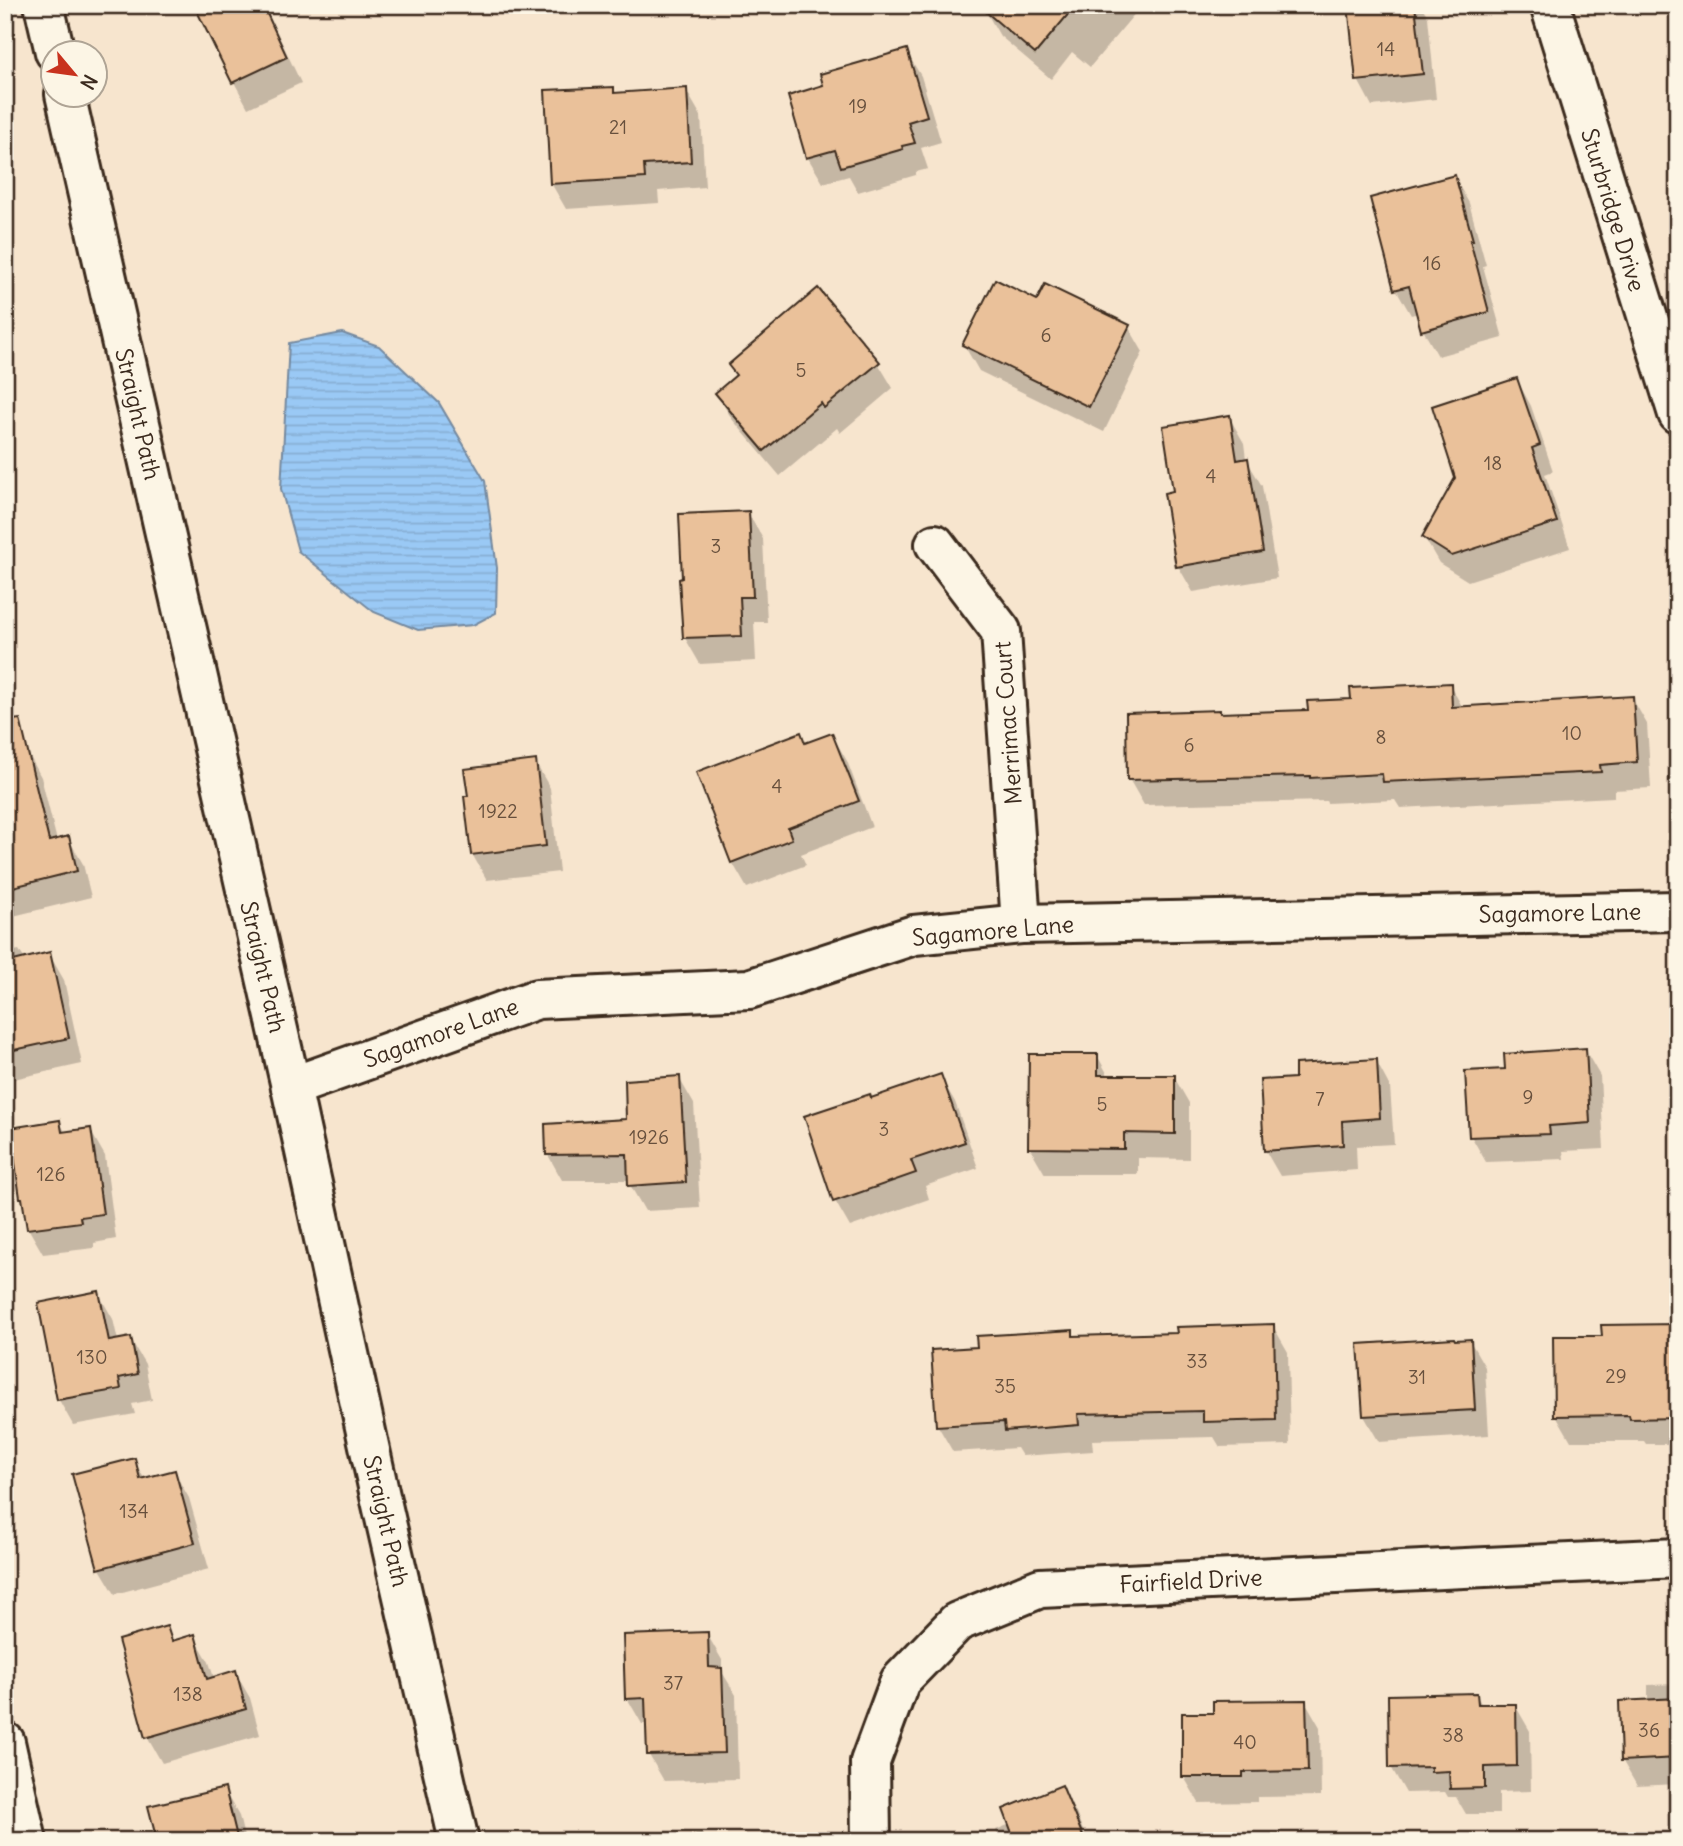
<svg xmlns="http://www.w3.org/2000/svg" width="1683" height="1846" font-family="Delius,sans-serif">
	<defs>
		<pattern id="water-rules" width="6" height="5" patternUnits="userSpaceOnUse" patternTransform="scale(1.75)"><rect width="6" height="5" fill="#9ac9f5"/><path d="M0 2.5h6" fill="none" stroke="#86add2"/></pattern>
	</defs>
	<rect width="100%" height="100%" fill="#f7e5ce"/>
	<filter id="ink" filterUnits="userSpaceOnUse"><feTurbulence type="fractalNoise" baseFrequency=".0143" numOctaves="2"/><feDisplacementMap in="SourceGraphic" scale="14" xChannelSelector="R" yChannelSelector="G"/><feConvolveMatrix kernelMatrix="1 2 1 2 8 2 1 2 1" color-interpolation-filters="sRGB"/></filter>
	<g filter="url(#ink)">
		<path fill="url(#water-rules)" stroke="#74899f" stroke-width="2" d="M342,333L379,346L439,403L485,481L497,568L496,613L473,625L418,630L374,612L298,551L281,489L289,343Z"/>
		<g fill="#0003">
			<path d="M196,5H264L301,83L248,108L234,82Z"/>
			<path d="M989,5H1142L1090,67L1072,52L1051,79L1000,36L985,10Z"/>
			<path d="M1350,5H1421L1428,17L1436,99L1372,106L1358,80Z"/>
			<path d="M906,51L921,76L941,142L921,148L928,169L916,172V175L858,192L849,176L823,183L808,158L790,97L825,86Z"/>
			<path d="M613,88L617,94L686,90L701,116L705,187L658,191L659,203L566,209L551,183Z"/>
			<path d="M1454,177L1469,203L1486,265L1483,266L1503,338L1438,356L1423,330L1418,313L1411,315L1396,289Z"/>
			<path d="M1038,302L1128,326L1143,352L1104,432L979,371L964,345Z"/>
			<path d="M878,363L893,388L840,433L837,428L780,476L732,419L717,394L737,377L730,365Z"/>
			<path d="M1517,380L1531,406L1553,471L1545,474L1570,548L1468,581L1439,563L1424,537Z"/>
			<path d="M1229,417L1244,443L1246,459L1262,486L1277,578L1193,592L1178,566L1175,493Z"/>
			<path d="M748,513L763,539L767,622H754L756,661L700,664L685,638Z"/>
			<path d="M1450,685L1463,708L1632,698L1647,724L1651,788L1614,790V797L1400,808L1395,800L1327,803L1326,801L1144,805L1129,779L1219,712L1221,714L1309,711L1352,700Z"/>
			<path d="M800,734L806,744L832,735L847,761L872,827L801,854L806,865L747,888L732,862Z"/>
			<path d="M27,751L41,777L57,841L68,838L83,864L91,897L5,918V757Z"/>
			<path d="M535,762L550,788L559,872L487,880L472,854L469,797Z"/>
			<path d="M19,950L25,960L49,954L64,980L82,1064L9,1080L5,1073V953Z"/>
			<path d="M1585,1050L1600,1076L1604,1149L1563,1151L1564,1159L1486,1162L1471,1136L1507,1070Z"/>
			<path d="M1097,1055L1109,1077H1174L1189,1103V1159L1138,1158V1174H1045L1030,1148Z"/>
			<path d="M1376,1061L1390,1087L1394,1144L1356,1146L1357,1170L1280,1176L1265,1150L1297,1080Z"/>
			<path d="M1675,1063H1678V1131Z"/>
			<path d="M940,1076L955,1102L978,1168L925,1186L929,1199L850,1227L835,1201L871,1100Z"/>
			<path d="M679,1078L694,1104L700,1208L645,1211L630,1185V1180H562L548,1155L628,1121Z"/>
			<path d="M59,1122L66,1133L90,1130L105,1156L116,1239L94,1243V1248L43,1254L28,1228Z"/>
			<path d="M98,1293L113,1319L118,1341L130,1339L145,1364L152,1400L132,1404L135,1414L73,1425L59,1400Z"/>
			<path d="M1273,1326L1288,1352L1290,1445L1220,1447L1214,1437L1092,1440L1093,1451L1022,1456L1017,1448L953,1452L938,1426L979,1348L1072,1331L1075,1337L1179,1335Z"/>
			<path d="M1678,1326V1444H1646L1644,1441H1571L1556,1415L1603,1338Z"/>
			<path d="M1470,1341L1485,1367L1489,1435L1379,1442L1364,1416Z"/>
			<path d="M134,1460L145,1480L174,1472L189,1498L209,1569L115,1594L100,1569L75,1476Z"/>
			<path d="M166,1628L174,1642L194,1636L209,1662L214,1678L235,1672L250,1698L260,1735L162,1763L147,1737Z"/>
			<path d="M707,1634L722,1660V1672L736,1695L738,1779L664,1781L649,1755L648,1724H642L627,1698Z"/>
			<path d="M1678,1684V1784L1637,1786L1622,1760L1648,1701V1685Z"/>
			<path d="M1476,1695L1482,1705H1515L1530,1731L1531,1791L1499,1792V1814H1466L1456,1797H1448L1445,1792L1406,1793L1391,1767Z"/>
			<path d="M1305,1701L1320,1727L1321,1796L1257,1797V1802L1199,1803L1184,1777L1215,1715Z"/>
			<path d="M1061,1787L1076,1813L1087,1841H1000L996,1830L1010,1824Z"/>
			<path d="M224,1790L239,1816L245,1841H158Z"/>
			<path d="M701,1832L706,1841H680Z"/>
		</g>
		<g fill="#eac19a" stroke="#3b2a1e" stroke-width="2">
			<path d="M194,5H263L287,57L232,83Z"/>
			<path d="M978,5H1076L1035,54Z"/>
			<path d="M1348,5H1415L1423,74L1356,81Z"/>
			<path d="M907,49L927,116L908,122L915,143L902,146L903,149L841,167L835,150L806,158L788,96L823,85L820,74Z"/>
			<path d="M614,87V93L687,88L691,162L644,165L645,178L550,184L545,90Z"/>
			<path d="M1455,175L1473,240H1470L1489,312L1421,331L1409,286L1394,290L1370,198Z"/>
			<path d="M995,279L1037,300L1045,284L1130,325L1089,407L962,345Z"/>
			<path d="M818,288L880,362L824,408L821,403L764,451L715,393L736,375L728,365Z"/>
			<path d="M1517,378L1540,445L1532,448L1557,522L1452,556L1422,537L1455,478L1432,406Z"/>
			<path d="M1230,415L1237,460L1248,458L1263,552L1176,567L1164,493L1173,491L1163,426Z"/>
			<path d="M749,511L753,597H740L742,636L683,638L679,579L682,578L679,514Z"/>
			<path d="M1451,683L1452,707L1633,696L1637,762L1600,765L1601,772L1383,782L1382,774L1310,778V776L1127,780L1126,713L1220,710V713L1308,710L1307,701L1351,699L1350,688Z"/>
			<path d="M20,719L49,841L69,836L77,871L5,889V721Z"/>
			<path d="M801,732L805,743L832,733L859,801L788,828L792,839L731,863L696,772Z"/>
			<path d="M536,760L546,846L471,855L464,796H468L464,769Z"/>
			<path d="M50,952L69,1038L5,1052V963Z"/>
			<path d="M1586,1048L1590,1123L1549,1126L1550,1134L1469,1137L1465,1071L1505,1069L1504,1054Z"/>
			<path d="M1029,1054H1098V1075H1175V1134L1124,1133V1149L1028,1148Z"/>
			<path d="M1377,1059L1380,1118L1342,1121L1343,1145L1264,1151L1260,1080L1295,1078V1064Z"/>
			<path d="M941,1074L965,1142L911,1160L916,1173L833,1202L804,1116L870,1094L871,1098Z"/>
			<path d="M680,1076L686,1182L628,1186L627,1154L546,1155L545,1124L626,1119L625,1080Z"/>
			<path d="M60,1120L62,1132L91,1128L103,1214L80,1217L81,1222L27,1229L22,1198H20L10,1128Z"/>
			<path d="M99,1291L109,1341L131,1337L138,1374L119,1378L121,1389L57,1400L38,1303Z"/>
			<path d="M1274,1324L1276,1420L1203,1422V1411L1078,1414L1079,1425L1005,1431L1004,1422L936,1426L931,1350L977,1347L976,1336L1073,1330V1336L1177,1333L1176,1327Z"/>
			<path d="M1678,1324V1418L1630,1419L1629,1415L1554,1416L1553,1336H1602L1601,1325Z"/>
			<path d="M1454,1338L1455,1340L1471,1339L1475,1410L1363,1416L1358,1344Z"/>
			<path d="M135,1458L140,1479L175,1470L195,1543L98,1569L72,1474Z"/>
			<path d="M167,1626L172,1641L195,1634L207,1679L236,1670L246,1709L145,1738L118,1640Z"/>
			<path d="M708,1632L709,1667L722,1668L725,1753L647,1755L645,1698L625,1699L623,1635Z"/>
			<path d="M1477,1693L1478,1704H1516L1517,1766L1485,1767V1788L1450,1789L1449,1771L1431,1772V1767L1389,1768L1388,1695Z"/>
			<path d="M1678,1698V1758L1621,1761L1619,1701Z"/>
			<path d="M1306,1700L1308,1771L1243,1772V1777H1182V1713H1213V1701Z"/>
			<path d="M1062,1785L1085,1841H1015L1003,1809Z"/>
			<path d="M225,1788L238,1841H157L148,1806Z"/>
		</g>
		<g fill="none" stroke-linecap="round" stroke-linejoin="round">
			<defs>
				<g id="minor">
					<path d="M1550,5L1678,414"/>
					<path d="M935,544L1001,631L1021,924"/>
					<path d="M291,1087L537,999L749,989L914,935L1021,924L1678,911"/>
					<path d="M5,1742L27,1841"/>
					<path d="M871,1841L870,1762L900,1681L957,1622L1040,1588L1678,1558"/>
				</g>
				<g id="secondary">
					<path d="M44,5L55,52"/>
					<path d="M65,94L291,1087L380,1496L459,1841"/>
				</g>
			</defs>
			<use href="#minor" stroke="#3b2a1e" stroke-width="44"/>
			<use href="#secondary" stroke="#3b2a1e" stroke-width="44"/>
			<use href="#minor" stroke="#fcf5e5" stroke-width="38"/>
			<use href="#secondary" stroke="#fcf5e5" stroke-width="38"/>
		</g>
	</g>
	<g text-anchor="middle" stroke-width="5" stroke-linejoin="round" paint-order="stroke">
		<g font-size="19" fill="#67503d">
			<text x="1386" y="56">14</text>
			<text x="858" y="113">19</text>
			<text x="618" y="134">21</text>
			<text x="1432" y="270">16</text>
			<text x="1046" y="342">6</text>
			<text x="801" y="377">5</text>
			<text x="1493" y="470">18</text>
			<text x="1211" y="483">4</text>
			<text x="716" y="553">3</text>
			<text x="1572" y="740">10</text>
			<text x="1381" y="744">8</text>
			<text x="1189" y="752">6</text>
			<text x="777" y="793">4</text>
			<text x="498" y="818">1922</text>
			<text x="1528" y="1104">9</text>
			<text x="1320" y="1106">7</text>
			<text x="1102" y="1111">5</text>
			<text x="884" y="1136">3</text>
			<text x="649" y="1144">1926</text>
			<text x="51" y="1181">126</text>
			<text x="92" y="1364">130</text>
			<text x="1197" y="1368">33</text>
			<text x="1616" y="1383">29</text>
			<text x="1417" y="1384">31</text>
			<text x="1005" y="1393">35</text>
			<text x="134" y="1518">134</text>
			<text x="673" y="1690">37</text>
			<text x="188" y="1701">138</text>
			<text x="1649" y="1737">36</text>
			<text x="1453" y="1742">38</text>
			<text x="1245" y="1749">40</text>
		</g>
		<g font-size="23" fill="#3b2a1e" stroke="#fcf5e5">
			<text transform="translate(1613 210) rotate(73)" y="8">Sturbridge Drive</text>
			<text transform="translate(138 414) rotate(77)" y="8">Straight Path</text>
			<text transform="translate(1008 723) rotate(-94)" y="8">Merrimac Court</text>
			<text transform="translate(1560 913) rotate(-1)" y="8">Sagamore Lane</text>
			<text transform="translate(993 931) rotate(-5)" y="8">Sagamore Lane</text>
			<text transform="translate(263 967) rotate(77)" y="8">Straight Path</text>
			<text transform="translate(441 1033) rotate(-20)" y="8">Sagamore Lane</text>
			<text transform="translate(386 1521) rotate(77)" y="8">Straight Path</text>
			<text transform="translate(1191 1581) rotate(-3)" y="8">Fairfield Drive</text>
		</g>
	</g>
	<rect width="1683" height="1846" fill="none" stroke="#fcf5e5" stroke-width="28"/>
	<rect x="14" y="14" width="1655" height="1818" fill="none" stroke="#3b2a1e" stroke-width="2.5" filter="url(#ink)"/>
	<g transform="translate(74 74) rotate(119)"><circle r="33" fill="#fcf5e5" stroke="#afa495" stroke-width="2"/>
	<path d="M0-5L12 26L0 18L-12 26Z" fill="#c8321e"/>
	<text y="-10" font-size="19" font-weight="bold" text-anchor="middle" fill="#3b2a1e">N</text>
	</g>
</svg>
